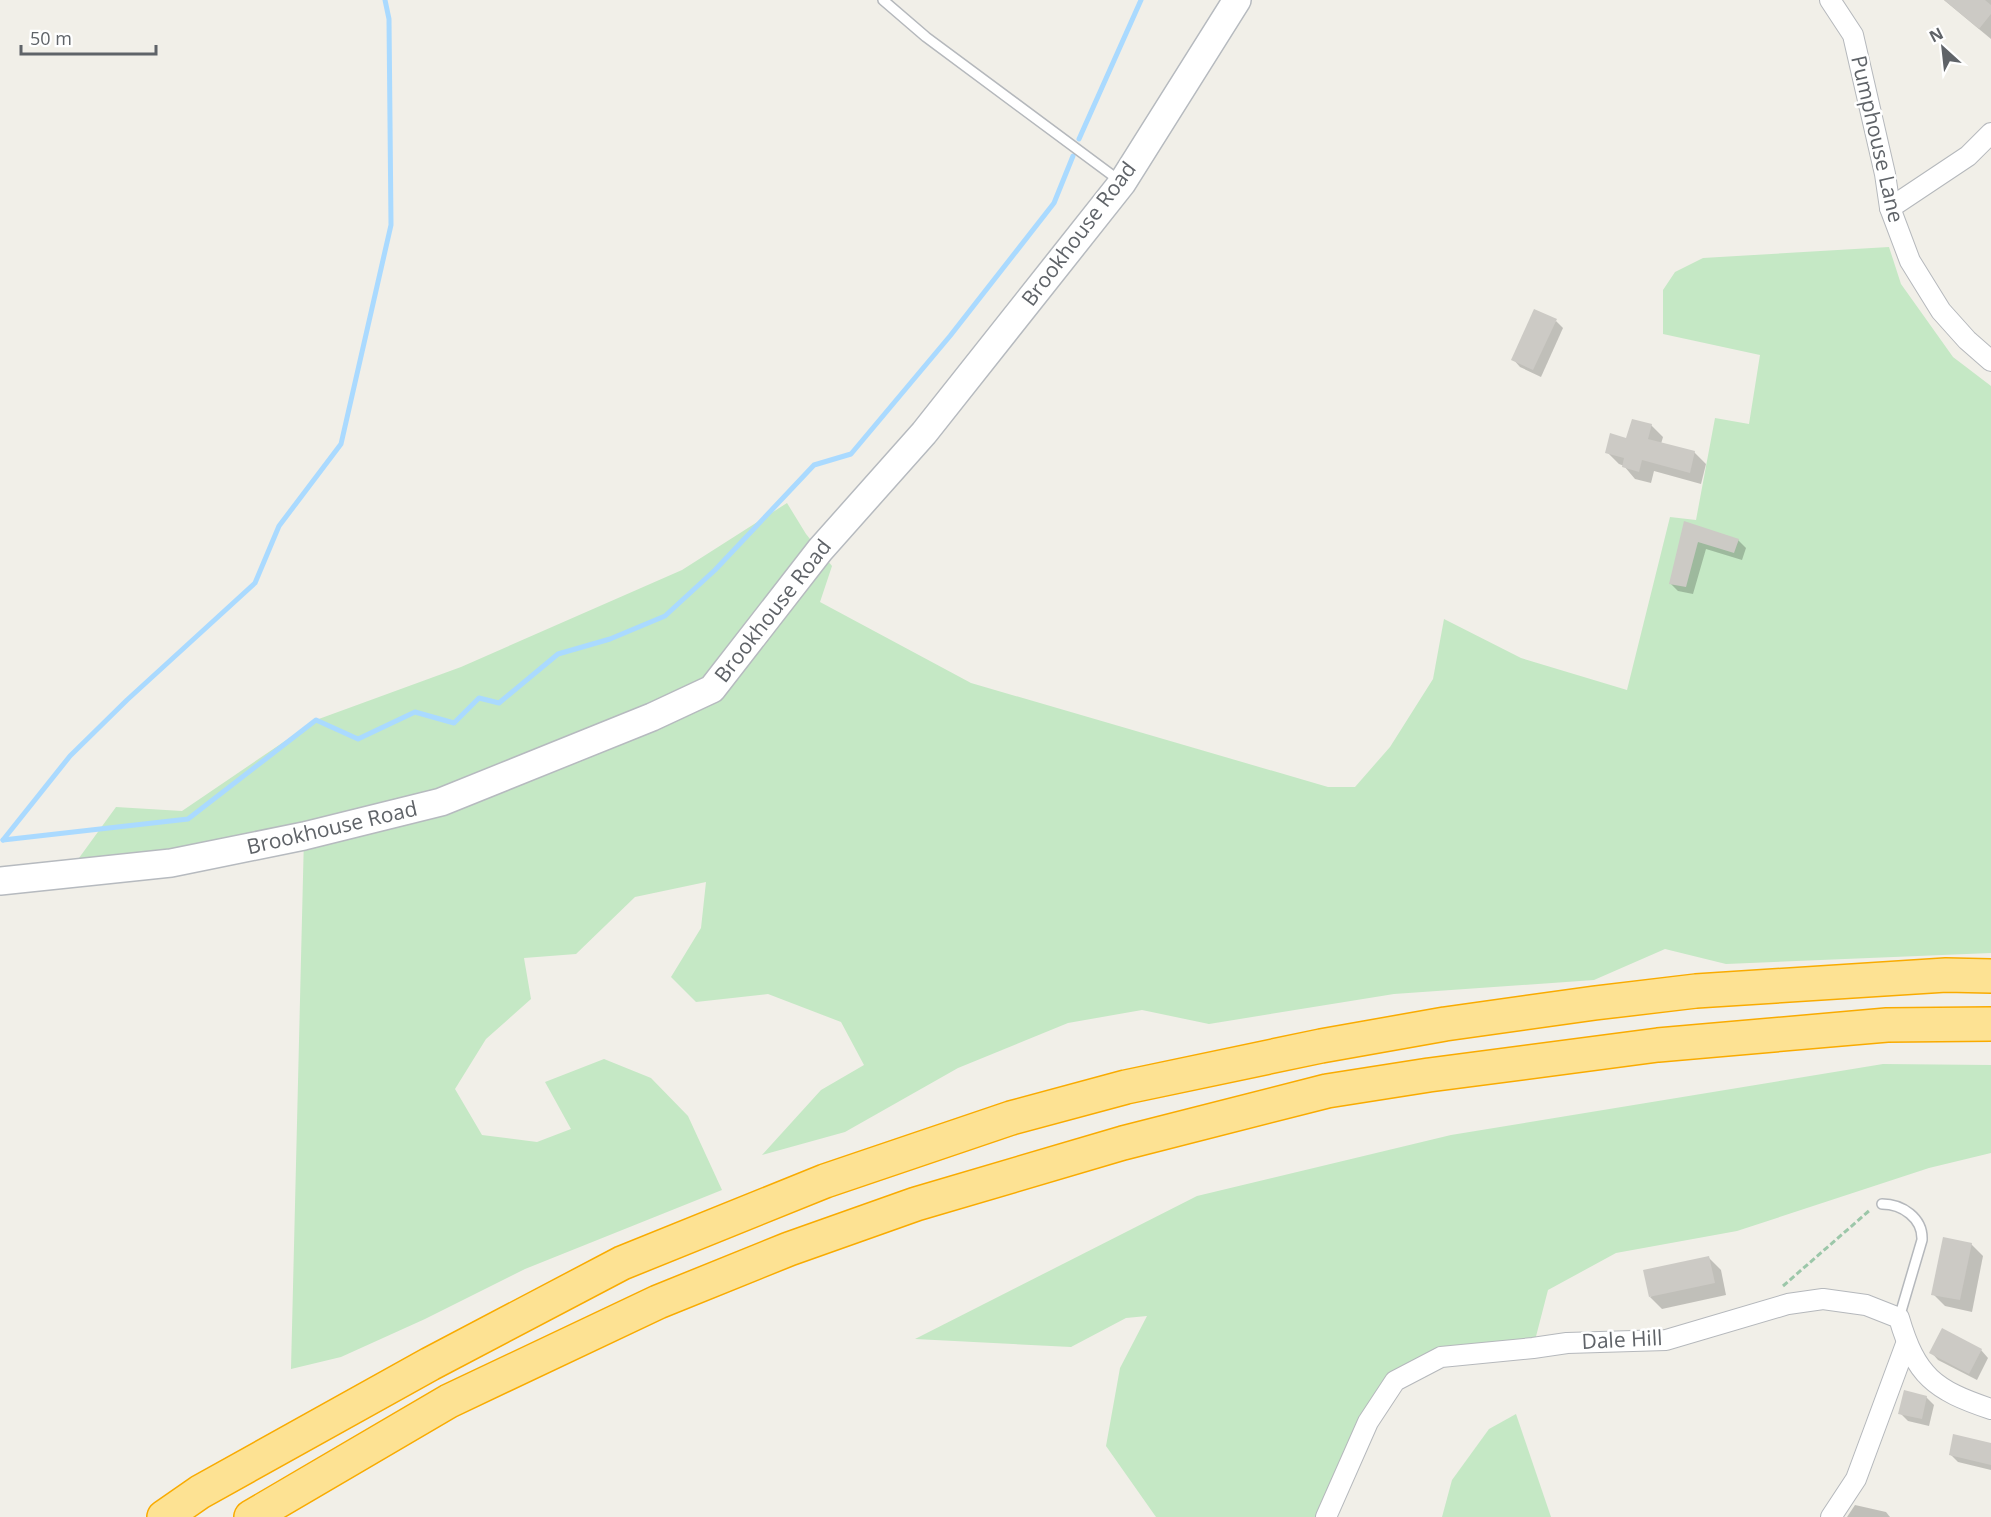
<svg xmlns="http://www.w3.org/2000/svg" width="1991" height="1517" font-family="'Open Sans',sans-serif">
	<rect width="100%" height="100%" fill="#f1efe8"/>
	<g fill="#c5e8c5">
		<path d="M1889,247L1901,284L1953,357L1991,386V953L1726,964L1665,949L1594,980L1394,994L1209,1024L1142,1010L1068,1023L958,1068L845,1132L762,1155L821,1090L864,1065L841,1022L768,994L696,1002L671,977L701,928L706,882L635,897L576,954L524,958L531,999L486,1039L455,1089L482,1135L537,1142L571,1129L545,1082L604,1059L651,1078L688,1116L722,1190L525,1269L425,1319L341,1357L291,1369L304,836L171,863L79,858L116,807L182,811L316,720L461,667L682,570L787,503L806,534L832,566L820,602L971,683L1328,787H1355L1390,747L1433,679L1444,619L1521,658L1627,690L1670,517L1696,520L1715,418L1749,424L1760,355L1663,334V290L1675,272L1703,258Z"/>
		<path d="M1883,1064L1991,1065V1153L1929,1168L1737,1231L1616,1253L1548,1290L1533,1348L1441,1357L1395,1381L1326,1517H1156L1106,1446L1120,1368L1147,1316L1126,1318L1071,1347L915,1339L1197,1196L1451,1135Z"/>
		<path d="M1516,1414L1551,1517H1442L1452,1480L1489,1429Z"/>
	</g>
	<g fill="#0003">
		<path d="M1944,0H1991V39Z"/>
		<path d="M1556,321L1563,328L1541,377L1520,367L1513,359Z"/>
		<path d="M1651,425L1663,437L1661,444L1694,452L1706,464L1701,484L1654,471L1651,483L1635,479L1624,466L1619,464L1607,452Z"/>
		<path d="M1685,523L1738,540L1746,548L1742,560L1706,549L1693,594L1678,591L1671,584Z"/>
		<path d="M1971,1244L1983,1256L1972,1312L1945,1306L1933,1294Z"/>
		<path d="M1709,1258L1721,1270L1726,1295L1662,1309L1650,1297Z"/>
		<path d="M1981,1350L1988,1358L1977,1380L1938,1360L1931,1352Z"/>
		<path d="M1926,1397L1934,1405L1929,1426L1908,1421L1900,1413Z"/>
		<path d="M1991,1444V1470L1958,1462L1950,1454Z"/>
		<path d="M1855,1505L1886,1512L1890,1517H1847Z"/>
	</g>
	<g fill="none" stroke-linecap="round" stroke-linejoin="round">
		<g stroke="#aadaff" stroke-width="5">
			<path d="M1079,139L1141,0"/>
			<path d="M3,840L188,819L316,720L358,739L415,712L454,723L479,698L499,703L558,654L610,639L665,616L715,570L814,465L851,454L950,336L1054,203L1073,156"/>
			<path d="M3,840L70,756L127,700L255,583L279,526L341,444L391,225L389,19L385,0"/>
		</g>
	</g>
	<g fill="#cccac5">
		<path d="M1944,0H1985L1991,5V14L1979,29Z"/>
		<path d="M1534,309L1557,319L1533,370L1511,360Z"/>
		<path d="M1632,419L1652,424L1648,439L1695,451L1690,473L1642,460L1639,472L1622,467L1624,458L1605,453L1610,433L1626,438Z"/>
		<path d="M1684,521L1739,539L1734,553L1698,542L1686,587L1669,584Z"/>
		<path d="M1943,1237L1972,1243L1960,1300L1931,1295Z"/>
		<path d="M1709,1256L1715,1283L1649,1297L1643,1270Z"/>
		<path d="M1942,1328L1982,1349L1969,1374L1929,1353Z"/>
		<path d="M1904,1390L1927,1396L1922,1419L1898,1414Z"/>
		<path d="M1953,1434L1991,1443V1465L1949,1455Z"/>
	</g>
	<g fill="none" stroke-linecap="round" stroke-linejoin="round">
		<defs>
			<g id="lane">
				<path d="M883,0L926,37L1120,181"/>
				<path d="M1882,1204C1902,1204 1923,1218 1922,1240L1899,1318"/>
			</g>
			<g id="street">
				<path d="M1830,0L1853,35L1885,174L1890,208L1910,261L1941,311L1967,340L1991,361"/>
				<path d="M1890,208L1968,156L1991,133"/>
				<path d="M1326,1517L1368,1422L1395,1381L1441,1357L1533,1348L1567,1343L1666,1340L1788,1304L1823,1299L1866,1305L1899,1318C1916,1376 1934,1390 1991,1409"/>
				<path d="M1831,1517L1856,1479L1906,1344"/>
			</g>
			<path id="secondary" d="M0,881L171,863L304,836L441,802L652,717L712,689L820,550L924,433L1122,183L1237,0"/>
			<g id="highway">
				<path d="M164,1517L200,1492L430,1364L622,1263L825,1181L1011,1118L1126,1087L1321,1046L1445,1024L1595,1003L1696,991L1946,975L1991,976"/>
				<path d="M251,1517L449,1401L658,1302L789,1249L916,1204L1123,1143L1327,1091L1429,1075L1658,1045L1887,1025L1991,1024"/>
			</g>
		</defs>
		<use href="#lane" stroke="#b5b8bc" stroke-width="12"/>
		<use href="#street" stroke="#b5b8bc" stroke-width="22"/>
		<use href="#secondary" stroke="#b6babf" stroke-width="30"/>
		<use href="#highway" stroke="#f9ab00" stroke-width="36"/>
		<path stroke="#9cc7a9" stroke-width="3" stroke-dasharray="6 3" stroke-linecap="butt" d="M1783,1286L1870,1210"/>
		<use href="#lane" stroke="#fff" stroke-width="9"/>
		<use href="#street" stroke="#fff" stroke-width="20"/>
		<use href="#secondary" stroke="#fff" stroke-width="27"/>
		<use href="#highway" stroke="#fde293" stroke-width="33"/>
	</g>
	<g text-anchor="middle" stroke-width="5" stroke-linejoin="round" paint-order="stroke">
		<g font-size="21" fill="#5f6368" stroke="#fff">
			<text transform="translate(1877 139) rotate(77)" y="7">Pumphouse Lane</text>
			<text transform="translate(1079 234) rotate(-53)" y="7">Brookhouse Road</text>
			<text transform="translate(773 611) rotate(-52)" y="7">Brookhouse Road</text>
			<text transform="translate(332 828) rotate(-13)" y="7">Brookhouse Road</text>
			<text transform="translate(1622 1340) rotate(-3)" y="7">Dale Hill</text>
		</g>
	</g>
	<g transform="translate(1943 48) rotate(333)" stroke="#ffffff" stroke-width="4.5" paint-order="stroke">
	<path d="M0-4.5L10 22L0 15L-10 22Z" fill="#5f6368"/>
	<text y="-9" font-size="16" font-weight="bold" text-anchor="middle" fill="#5f6368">N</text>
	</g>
	<path d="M21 45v9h135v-9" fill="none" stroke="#5f6368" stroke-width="3"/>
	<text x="30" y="45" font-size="18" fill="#5f6368" stroke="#ffffff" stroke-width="4.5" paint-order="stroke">50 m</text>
</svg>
